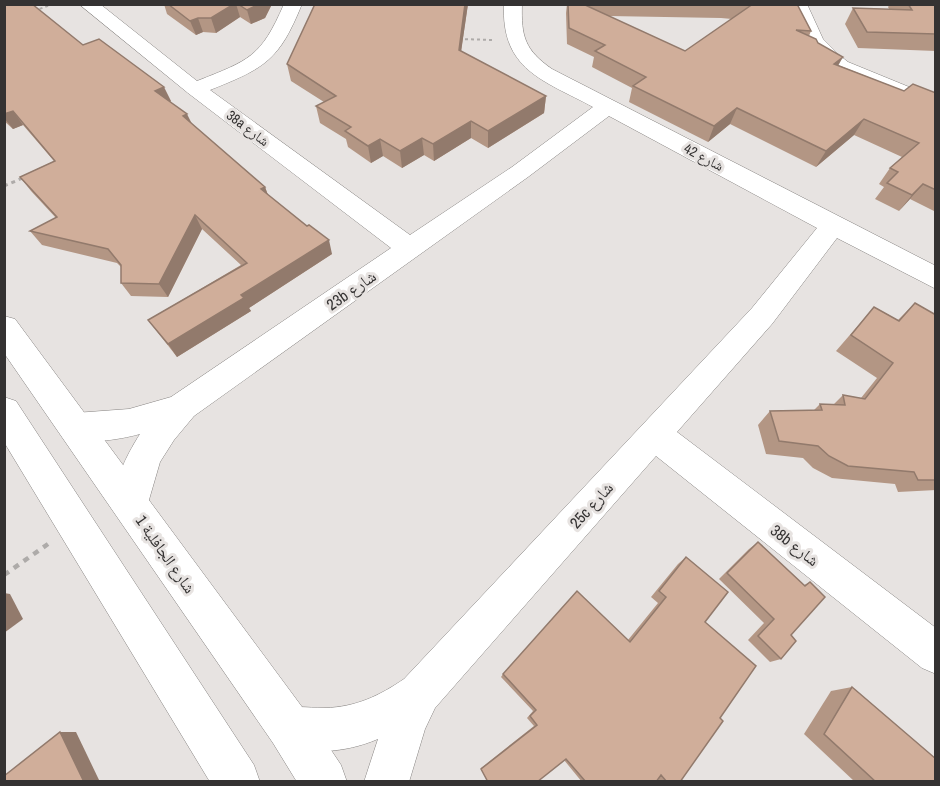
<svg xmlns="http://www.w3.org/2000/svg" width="940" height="786" font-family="'Archivo Narrow','Noto Naskh Arabic',sans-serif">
	<rect width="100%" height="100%" fill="#e7e3e1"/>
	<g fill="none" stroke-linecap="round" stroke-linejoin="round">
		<defs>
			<g id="minor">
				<path d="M79,4H100L197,81C250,60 261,57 284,4H302C279,61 265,68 210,90L410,235L512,167L593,107C543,80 501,70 504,4H522C521,37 525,50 552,69L936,266V289L837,238L772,324L677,432L936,628V674L922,668L656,456L435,708L425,729L409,782H364L378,739C345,753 307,756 274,742L267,727L274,712C293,704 305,708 325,708C356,707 379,696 404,679L752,308L817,228L609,116L528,177L194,416L174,440L160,462L144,517L131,522L118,517C107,492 126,456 140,434C118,440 85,445 63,437L59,427L63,417L75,413L129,409L171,397L391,248L188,93Z"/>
				<path d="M789,4H807L823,39L839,55L848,62L936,98V112L834,70C810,53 800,31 789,4Z"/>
			</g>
			<g id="tertiary">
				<path d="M4,316L15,319L305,711L341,765L347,782H297L273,743L4,353Z"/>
				<path d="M4,397L16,401L254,765L260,782H210L4,442Z"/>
			</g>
		</defs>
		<use href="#minor" stroke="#868381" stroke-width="1"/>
		<use href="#tertiary" stroke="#868381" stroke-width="1"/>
		<g stroke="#aeaba9" stroke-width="2" stroke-dasharray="3 3" stroke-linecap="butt">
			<path d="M34,11L53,4"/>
			<path d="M459,39L493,40"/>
		</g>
		<path stroke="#aeaba9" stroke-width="3" stroke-dasharray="4 4" stroke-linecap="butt" d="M4,186L25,177"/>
		<path stroke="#aeaba9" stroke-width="4.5" stroke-dasharray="6 6" stroke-linecap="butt" d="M4,575L48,544"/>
		<use href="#minor" fill="#fff" fill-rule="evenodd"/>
		<use href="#tertiary" fill="#fff" fill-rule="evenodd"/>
	</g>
	<g fill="#b39684" fill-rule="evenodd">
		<path d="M4,4L83,45L171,101L170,102L191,123L265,187L268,195L332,254L249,308L251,311L177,357L148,320L241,265L202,229L168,297L131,296L121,283V267L117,263L42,245L30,231L56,218L31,191L20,177L54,161L23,125L13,129L4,121Z"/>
		<path d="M164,4H272L265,18L251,24L240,17L216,33L203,32L196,35L167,14Z"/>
		<path d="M315,4H468L461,51L546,96L544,113L488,148L471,138L434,161L424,155L402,168L383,156L371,163L348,147L346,139L320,123L316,106L324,102L291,81L287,64Z"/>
		<path d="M567,4H797L811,31L809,36L818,43L838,65L904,91L936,93V212L910,199L899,211L875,199L884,187L879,184L890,168L902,157L854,135L816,167L730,124L708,142L629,102L632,88L592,67L594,57L567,44L566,13ZM609,16L721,18L732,19L685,51Z"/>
		<path d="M890,4H936V51L858,48L845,24L853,8L889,9L888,7Z"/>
		<path d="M915,303L936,315V490L898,492L895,484L832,478L813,468L803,458L766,454L758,425L770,411L814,410L820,404L833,405L843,395L861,398L877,378L836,351L874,307L898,320Z"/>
		<path d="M758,542L804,585L810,582L791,635L781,659L770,662L748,640L764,623L719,579L749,549Z"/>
		<path d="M686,557L705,622L720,718L680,782H660L658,779L656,782H582L564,760L488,782L481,768L534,726L527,718L533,711L501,677L503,674L628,640L658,603L651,597L678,564Z"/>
		<path d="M852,687L936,782H855L804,734L831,691Z"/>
	</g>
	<g fill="#927a6c">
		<path d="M234,4H236L240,17L216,33L211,18Z"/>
		<path d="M259,4H272L265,18L251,24L247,10Z"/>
		<path d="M465,4H468L459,66V50Z"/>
		<path d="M198,18L203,32L196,35L190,21Z"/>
		<path d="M843,57L834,73V64Z"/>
		<path d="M164,87L171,101L162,106L155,91Z"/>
		<path d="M546,96L544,113L488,148V131Z"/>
		<path d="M737,108L730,124L708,142L714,126Z"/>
		<path d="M13,111L23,125L13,129L4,118V114Z"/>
		<path d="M187,114L194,128L183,116Z"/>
		<path d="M864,119L854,135L816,167L826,151Z"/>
		<path d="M471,121V138L434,161L433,144Z"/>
		<path d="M422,138L424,155L402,168L400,151Z"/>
		<path d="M380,139L383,156L371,163L368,146Z"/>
		<path d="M923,184L910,199L899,211L912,195Z"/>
		<path d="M265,187L270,201L261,189Z"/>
		<path d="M195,215L202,229L168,297L159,284Z"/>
		<path d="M329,240L332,254L249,308L251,311L177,357L168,344L241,295Z"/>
		<path d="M4,593L10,594L23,619L4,633Z"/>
		<path d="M60,732H76L100,782H84Z"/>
	</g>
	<g fill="#d0ae9a" stroke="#927a6c" stroke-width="1.5">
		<path d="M4,4H32L83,45L99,39L164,87L155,91L187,114L183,116L265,187L261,189L307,226L309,225L329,240L241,295L244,298L168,344L148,320L247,263L195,215L159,284L121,283V265L108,249L30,231L57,217L20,177L55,161L13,111L4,114Z"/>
		<path d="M168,4H234L211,18H198L190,21Z"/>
		<path d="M238,4H259L247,10Z"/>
		<path d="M315,4H465L459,50L546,96L488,131L471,121L433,144L422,138L400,151L380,139L368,146L345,131L351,127L316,106L336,96L287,64Z"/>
		<path d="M568,4H583L685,51L753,4H797L811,31L796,30L816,39L818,43L843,57L834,64L904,91L913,84L936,93V190L923,184L912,195L887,183L898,172L890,168L919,143L864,119L826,151L737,108L714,126L633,86L646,77L595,51L605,45L569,28Z"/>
		<path d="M908,4H936V34L867,32L853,8L912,10Z"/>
		<path d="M915,303L936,315V480H918L914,472L848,466L829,456L818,446L779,441L770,411L822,410L820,404L845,405L843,395L865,399L893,363L851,335L874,307L899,321Z"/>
		<path d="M758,542L805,586L810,582L825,597L791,635L796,641L781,659L758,636L774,619L727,573Z"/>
		<path d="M686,557L728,592L705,622L756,666L720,718L723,721L680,782H667L661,775L656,782H586L566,759L537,782H488L481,769L537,725L530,716L536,710L503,674L577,591L630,642L666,597L659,591Z"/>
		<path d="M852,687L936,759V782H876L824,734Z"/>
		<path d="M60,732L84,782H4V776Z"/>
	</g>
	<g text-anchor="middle" stroke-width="6" stroke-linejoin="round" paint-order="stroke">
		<g font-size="14" fill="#343232" stroke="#e7e3e1">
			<text transform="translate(248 128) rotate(37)" y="5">38a شارع</text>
			<text transform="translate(704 157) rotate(28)" y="5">شارع 42</text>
		</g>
		<g font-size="16" fill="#343232" stroke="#e7e3e1">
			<text transform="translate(351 290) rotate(-35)" y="6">23b شارع</text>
			<text transform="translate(591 505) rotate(-48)" y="6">25c شارع</text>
			<text transform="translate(795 545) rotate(38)" y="6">38b شارع</text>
			<text transform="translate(166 554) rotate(55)" y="6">شارع الجافلية 1</text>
		</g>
	</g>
	<rect width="940" height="786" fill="none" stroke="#343232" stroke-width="12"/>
</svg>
